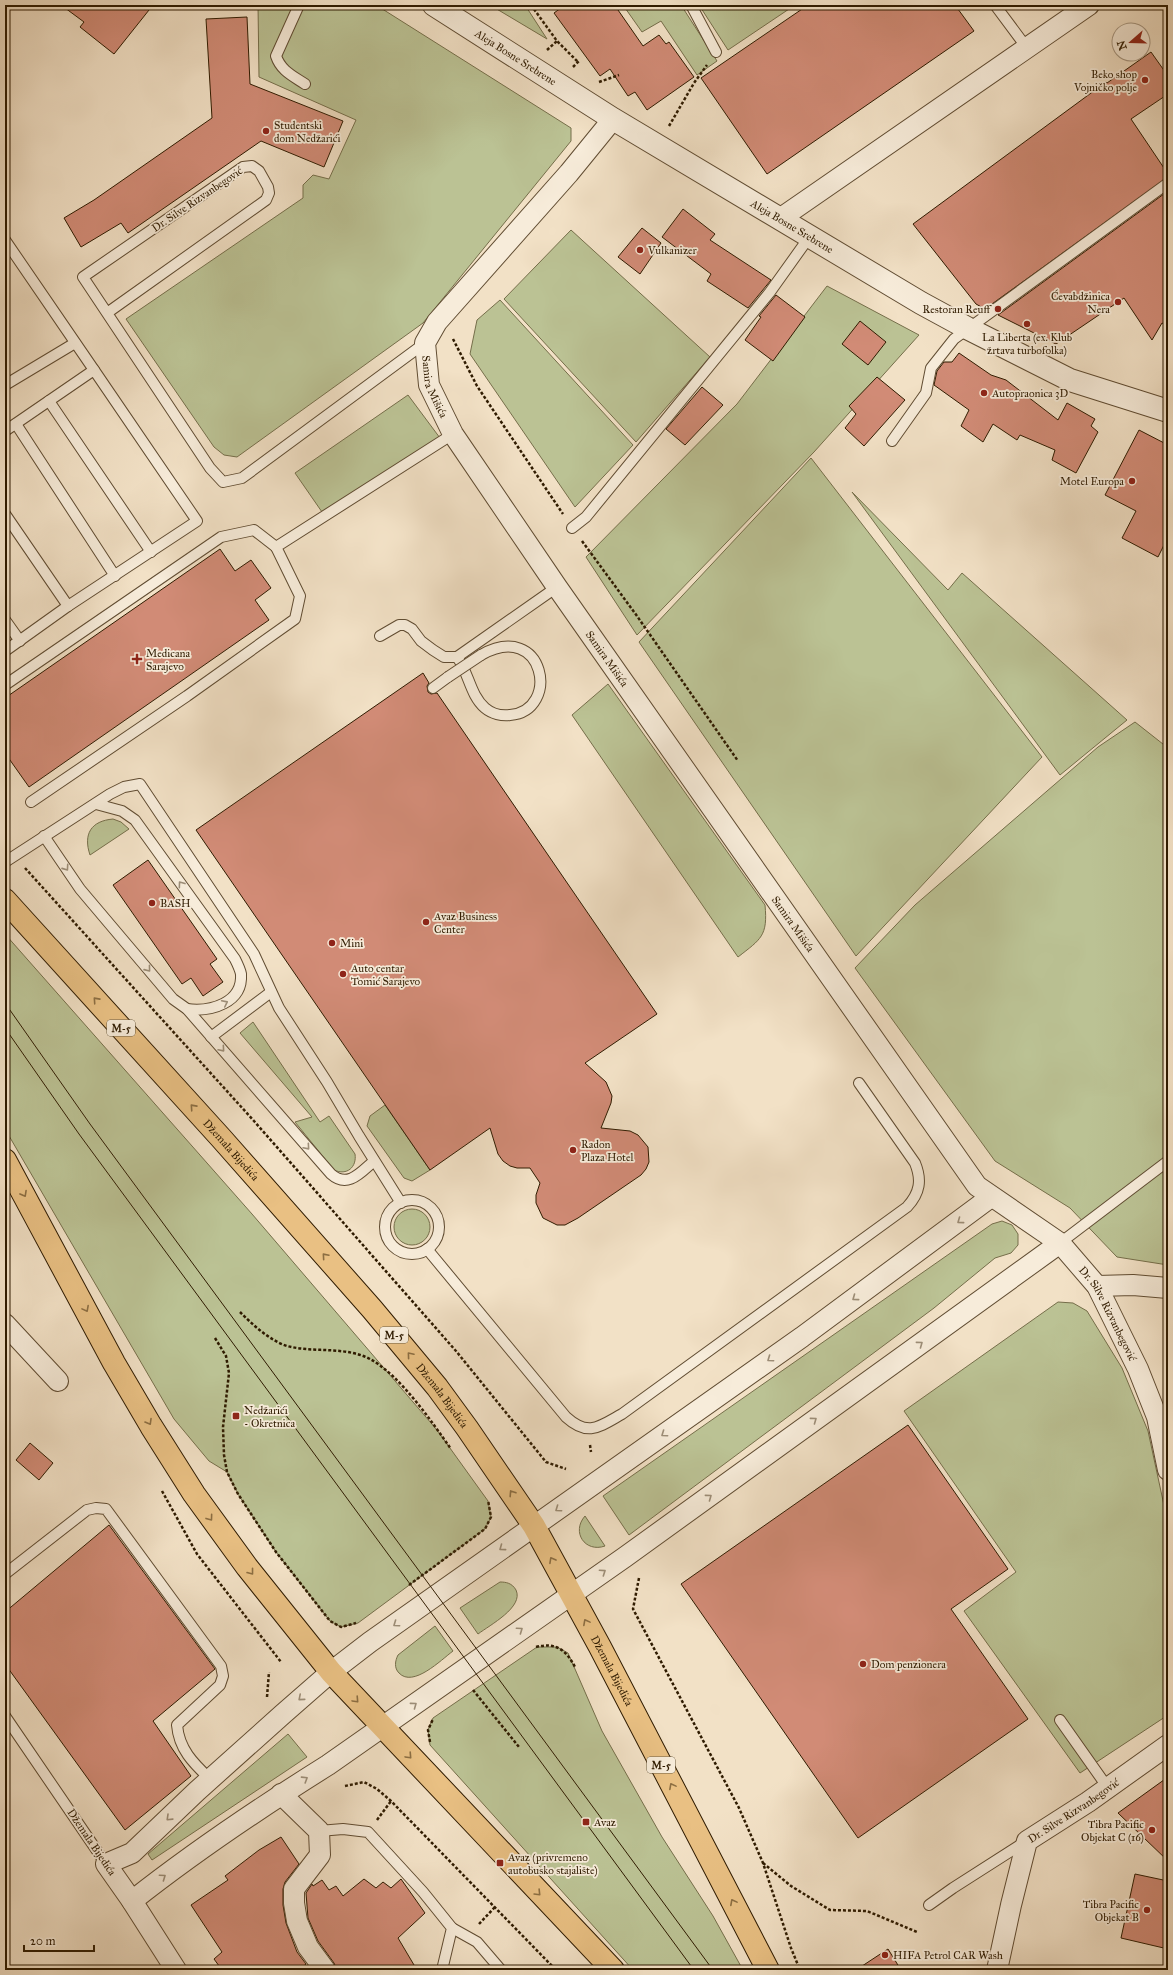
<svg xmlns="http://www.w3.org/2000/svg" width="1173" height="1975" font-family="'IM FELL Great Primer',serif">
	<rect width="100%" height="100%" fill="#f2e1c6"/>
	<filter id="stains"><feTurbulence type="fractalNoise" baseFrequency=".005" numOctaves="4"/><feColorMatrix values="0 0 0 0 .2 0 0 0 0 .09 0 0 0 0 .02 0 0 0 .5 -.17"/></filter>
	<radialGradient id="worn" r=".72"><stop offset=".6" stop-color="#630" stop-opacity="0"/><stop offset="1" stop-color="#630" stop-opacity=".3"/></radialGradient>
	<g fill="#bbc294" stroke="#756e4a">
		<path d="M258,5H376L571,128V141L423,323L237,457L224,455L214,447L126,319L303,198V185L313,175L329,179L356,120L259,77Z"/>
		<path d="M490,5H525L547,39Z"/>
		<path d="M623,5H681L717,61L697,75L661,21L642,32Z"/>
		<path d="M699,5H795L728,50Z"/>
		<path d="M571,230L710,357L636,442L504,299Z"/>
		<path d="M827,286L919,335L814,452L637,635L586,557L737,404Z"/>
		<path d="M500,300L633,445L575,507L470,354L477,320Z"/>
		<path d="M408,395L440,438L322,512L295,473Z"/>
		<path d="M811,458L1042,757L856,956L639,642Z"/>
		<path d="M852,492L948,590L962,573L1127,720L1060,775Z"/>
		<path d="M608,684L765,905C768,936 761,939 738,957L572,715Z"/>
		<path d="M1135,722L1168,748V1265L1117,1257L1070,1208L995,1161L855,968L915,905L1098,747Z"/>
		<path d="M113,819L121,822L129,829L90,855C83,834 91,821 113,819Z"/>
		<path d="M5,934L252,1214L437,1430L488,1501L491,1517L485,1529L358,1623L341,1627L330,1621L276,1552L238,1494L227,1472L209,1461L174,1419L5,1129Z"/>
		<path d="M253,1022L320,1122L329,1116L355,1154C357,1167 347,1176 334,1170L295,1122L312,1117L240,1033Z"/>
		<path d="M385,1105L430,1170L412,1181L404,1178L367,1126L370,1116Z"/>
		<circle cx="412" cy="1227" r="18"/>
		<path d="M1002,1221L1012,1225L1018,1234V1245L1011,1253L995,1258L934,1308L629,1535L603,1496L992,1224Z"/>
		<path d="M1058,1302L1073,1303L1087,1311L1122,1368L1148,1431L1168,1524V1715L1080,1773L964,1611L1016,1572L904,1411Z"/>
		<path d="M585,1516L605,1546C585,1553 571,1532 585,1516Z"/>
		<path d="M500,1582C506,1582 512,1583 516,1590C524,1607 490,1625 478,1634L460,1608Z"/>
		<path d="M435,1626L453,1651C441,1660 413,1688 399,1673C394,1668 395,1661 398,1655Z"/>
		<path d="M537,1647H557L568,1653L602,1731L662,1837L713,1916L743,1970H633L430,1745L428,1730L433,1718Z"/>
		<path d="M288,1734L307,1757L152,1860L148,1854Z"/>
	</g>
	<g fill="#d18b76" stroke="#2f1b00">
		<path d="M61,5H153L114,54L80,27L84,22Z"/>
		<path d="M565,5H618V10L643,46L659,35L666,44L669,42L694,77L647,110L635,92L628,96L610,69L600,76L554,13Z"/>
		<path d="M808,5H955L974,31L767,174L701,78Z"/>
		<path d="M247,17L250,84L343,121L324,167L261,141L128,233L121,223L81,247L64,218L94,200L212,118L206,19Z"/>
		<path d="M1151,52L1168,76V94L1131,119L1168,174V177L985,309L976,304L913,224L1106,82L1107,83Z"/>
		<path d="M1168,191V326L1162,323L1152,340L1124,298L1056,344L998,315Z"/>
		<path d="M683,209L715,234L710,240L771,280L748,308L707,281L711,274L662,237Z"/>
		<path d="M642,228L661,243L640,274L618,257Z"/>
		<path d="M776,295L805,317L773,361L745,340L761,317L759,316Z"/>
		<path d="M860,321L886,342L868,365L842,344Z"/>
		<path d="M959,353L991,375L1006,380L1058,420L1067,403L1095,419L1091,426L1098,432L1076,473L1052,460L1055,450L1020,435L1017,440L993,424L983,442L961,426L969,410L934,385L937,371L944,362H952Z"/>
		<path d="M877,377L905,400L864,446L845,428L856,414L849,406Z"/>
		<path d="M702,387L723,405L685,445L666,429Z"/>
		<path d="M1139,430L1168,445V537L1158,557L1122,538L1136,511L1105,495Z"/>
		<path d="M220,549L235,571L251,560L271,588L255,600L269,620L29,787L5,753V698Z"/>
		<path d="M423,673L429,683L427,686L428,692L431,694L437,693L657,1014L585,1063L606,1082L612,1096L611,1103L601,1128L630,1131L638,1135L648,1147L649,1162L646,1169L641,1175L578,1218L565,1225H557L543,1218L536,1203V1195L540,1183L530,1168H517L510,1166L503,1161L498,1154L490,1128L430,1170L196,830Z"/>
		<path d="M148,860L217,959L210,964L223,982L203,996L191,978L182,984L113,885Z"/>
		<path d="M908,1425L1008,1569L951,1609L1028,1719L858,1838L681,1584Z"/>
		<path d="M30,1443L53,1463L39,1480L16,1460Z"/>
		<path d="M109,1525L215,1669L153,1721L191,1776L125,1830L5,1664V1612Z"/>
		<path d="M1168,1777V1861L1118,1813Z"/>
		<path d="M281,1837L299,1864L285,1882L283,1889V1905L286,1923L297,1952L306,1964L299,1970H222L214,1959L222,1952L191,1905L228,1880L225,1876L259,1850Z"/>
		<path d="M1135,1874L1168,1881V1949L1121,1938Z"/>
		<path d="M364,1879L376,1888L383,1882L391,1888L401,1879L425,1913L398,1938L417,1970H337L334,1963L318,1941L308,1918L306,1893L312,1884L313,1886L322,1880L329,1890L336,1886L343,1896Z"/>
		<path d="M888,1949L901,1970H856Z"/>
	</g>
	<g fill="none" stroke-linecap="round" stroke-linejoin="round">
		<defs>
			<g id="service">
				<path d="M299,5L276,56C281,71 293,76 305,84"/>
				<path d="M691,5L716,52"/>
				<path d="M995,5L1027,48"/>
				<path d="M5,240L94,370"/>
				<path d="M107,313L266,200L269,193L268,187L259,171L252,166L243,167L83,277L210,468L223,482L242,478L425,343"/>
				<path d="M5,385L75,343"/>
				<path d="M49,401L151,552"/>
				<path d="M16,424L115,576"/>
				<path d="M5,431L94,370L197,521L68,606L5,651"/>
				<path d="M892,441L926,393L931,368L954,339L1168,183"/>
				<path d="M5,514L68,606"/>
				<path d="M572,528L586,517L770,292L810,236"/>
				<path d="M5,620L20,641"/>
				<path d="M380,636L399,625H405L412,629L421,641L433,650L444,657H457L557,587"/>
				<path d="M457,657C469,673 470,695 485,708C492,714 502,716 510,715C561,711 545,619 481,655"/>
				<path d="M5,685L221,537L254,530L276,547"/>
				<path d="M433,688L448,677"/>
				<path d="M31,802L187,696L295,619L300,596L276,547L453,434"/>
				<path d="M96,804L122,811L135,820L235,959C237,963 240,969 241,974C243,1003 211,1012 187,1009"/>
				<path d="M44,836L80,889L173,999L187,1009L331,1174C348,1189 361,1172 374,1161"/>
				<path d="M5,862L110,794L124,787L140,784L254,954L279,1008L327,1082L359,1136L401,1203"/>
				<path d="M211,1037L271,992"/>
				<circle cx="412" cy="1227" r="27"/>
				<path d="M1060,1243L1168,1161"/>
				<path d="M427,1249L566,1417C588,1437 599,1427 622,1414L907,1207C920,1193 922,1180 915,1163L859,1083"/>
				<path d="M5,1574L87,1510L96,1508L106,1509L221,1666L223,1676L220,1685L177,1725C179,1749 193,1763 210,1779"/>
				<path d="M5,1716L106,1864"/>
				<path d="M1060,1720L1108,1788"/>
				<path d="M319,1831L343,1829L368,1832L423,1892L452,1928L442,1970"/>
				<path d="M929,1905L953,1888L1025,1842"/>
				<path d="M452,1928L477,1942L501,1970"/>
			</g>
			<g id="minor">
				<path id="s1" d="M613,119L569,173L437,322L425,343L429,385L453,434L557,587L977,1186L1060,1243L1097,1286L1138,1369L1157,1417L1168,1470"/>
				<path d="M781,218L1089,5"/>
				<path d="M1097,1286L1133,1285L1168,1288"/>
				<path d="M5,1324L58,1381"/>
				<path d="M281,1794L319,1831L320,1855L294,1889V1903L297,1921L308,1947L325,1970"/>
				<path d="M132,1901C194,1852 261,1807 328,1765L625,1557L1060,1243"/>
				<path d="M176,1970L132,1901L106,1864L132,1853L197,1791L283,1714L331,1672L370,1642L802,1337L991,1197"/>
				<path id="s2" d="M997,1970L1011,1905L1027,1841L1088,1802L1168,1745"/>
			</g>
			<g id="tertiary">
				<path id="s3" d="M434,5L613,119L921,303L967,328L1070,380L1168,411"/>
			</g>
			<g id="primary">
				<path id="s4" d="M5,900L221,1138L372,1309L437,1387L467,1428L534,1526L600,1647L768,1970"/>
				<path d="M5,1160L114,1363L151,1426L194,1494L247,1567L331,1672L613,1970"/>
			</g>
		</defs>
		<use href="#service" stroke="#604c32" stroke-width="12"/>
		<use href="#minor" stroke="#604c32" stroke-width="22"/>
		<use href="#tertiary" stroke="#604c32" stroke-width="24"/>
		<use href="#primary" stroke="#2f1b00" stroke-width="24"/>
		<g stroke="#2f1b00" stroke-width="2.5" stroke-dasharray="3 2" stroke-linecap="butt">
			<path d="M531,5L557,41L578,62"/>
			<path d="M1141,7L1143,5"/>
			<path d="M547,50L557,41"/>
			<path d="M573,67L580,60"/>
			<path d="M599,82L619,75"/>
			<path d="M669,126L694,83L707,65"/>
			<path d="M453,339L477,386L563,514"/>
			<path d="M582,541L637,616L738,761"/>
			<path d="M25,868L254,1121L456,1351L546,1462L566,1469"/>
			<path d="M240,1312C253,1325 269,1340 287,1346C314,1353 345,1346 370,1359C400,1375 432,1422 451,1449"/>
			<path d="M215,1338L226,1356L229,1373L223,1427L224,1455L227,1472L238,1494L276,1552L330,1621L341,1627L356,1623"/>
			<path d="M590,1445L591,1452"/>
			<path d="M162,1491L197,1554L281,1662"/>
			<path d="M639,1578L633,1609L739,1808L763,1863L791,1948L800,1970"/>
			<path d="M409,1585L485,1529L491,1517L488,1500"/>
			<path d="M536,1647C556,1642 566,1650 575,1667"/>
			<path d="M473,1690L519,1747"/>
			<path d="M267,1697L269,1672"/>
			<path d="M430,1742L428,1730L433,1719"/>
			<path d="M345,1786L364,1782L377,1789L391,1801L556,1970"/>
			<path d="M377,1820L391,1801"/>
			<path d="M763,1863L791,1886L830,1910L867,1911L917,1932"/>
			<path d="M479,1924L495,1907"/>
		</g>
		<use href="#service" stroke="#f7ecda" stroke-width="10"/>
		<use href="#minor" stroke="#f7ecda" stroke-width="20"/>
		<use href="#tertiary" stroke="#f7ecda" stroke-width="22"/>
		<use href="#primary" stroke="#e9c083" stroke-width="22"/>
		<g stroke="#2f1b00" stroke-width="1">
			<path d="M5,1003L90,1124L713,1970"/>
			<path d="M5,1028L79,1134L694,1970"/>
		</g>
		<defs>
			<path id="service-bridge" d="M448,677L481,655"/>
		</defs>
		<use href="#service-bridge" stroke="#604c32" stroke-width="12" stroke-linecap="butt"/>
		<use href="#service-bridge" stroke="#f7ecda" stroke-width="10"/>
	</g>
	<defs><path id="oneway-chevron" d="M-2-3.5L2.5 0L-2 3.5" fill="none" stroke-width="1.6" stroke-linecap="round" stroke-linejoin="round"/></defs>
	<g stroke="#9d8e78">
		<use href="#oneway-chevron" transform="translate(66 868) rotate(55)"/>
		<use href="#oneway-chevron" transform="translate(181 884) rotate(-126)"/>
		<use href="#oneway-chevron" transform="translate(148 969) rotate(51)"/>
		<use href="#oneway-chevron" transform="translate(225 1003) rotate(-26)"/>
		<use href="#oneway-chevron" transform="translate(222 1049) rotate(49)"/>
		<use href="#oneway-chevron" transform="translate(307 1147) rotate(49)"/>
		<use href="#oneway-chevron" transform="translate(960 1221) rotate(144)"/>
		<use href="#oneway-chevron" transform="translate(855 1298) rotate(144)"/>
		<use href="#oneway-chevron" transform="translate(920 1344) rotate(-36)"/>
		<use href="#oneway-chevron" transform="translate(770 1359) rotate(145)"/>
		<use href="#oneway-chevron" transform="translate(814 1420) rotate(-36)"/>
		<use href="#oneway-chevron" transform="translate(664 1434) rotate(145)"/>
		<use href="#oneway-chevron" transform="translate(709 1497) rotate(-36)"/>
		<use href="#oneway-chevron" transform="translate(558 1509) rotate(145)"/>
		<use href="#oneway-chevron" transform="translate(502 1548) rotate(144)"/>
		<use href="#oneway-chevron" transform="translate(603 1572) rotate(-34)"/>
		<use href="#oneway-chevron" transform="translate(396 1624) rotate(145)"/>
		<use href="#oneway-chevron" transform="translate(520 1630) rotate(-35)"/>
		<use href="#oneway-chevron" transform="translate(301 1698) rotate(139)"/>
		<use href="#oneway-chevron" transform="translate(414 1705) rotate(-36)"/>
		<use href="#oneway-chevron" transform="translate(305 1779) rotate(-32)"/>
		<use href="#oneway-chevron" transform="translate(169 1818) rotate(136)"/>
		<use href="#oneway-chevron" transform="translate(163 1877) rotate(-35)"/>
	</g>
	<g stroke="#8c6e42">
		<use href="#oneway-chevron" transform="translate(96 1000) rotate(-132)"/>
		<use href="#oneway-chevron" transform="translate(193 1107) rotate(-132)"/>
		<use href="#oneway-chevron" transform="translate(24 1194) rotate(61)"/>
		<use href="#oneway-chevron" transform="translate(325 1256) rotate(-131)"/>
		<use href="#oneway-chevron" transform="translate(86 1309) rotate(62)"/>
		<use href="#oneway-chevron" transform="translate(410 1355) rotate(-130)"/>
		<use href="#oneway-chevron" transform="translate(149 1422) rotate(60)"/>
		<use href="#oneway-chevron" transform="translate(512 1493) rotate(-123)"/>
		<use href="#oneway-chevron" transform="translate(210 1518) rotate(54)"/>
		<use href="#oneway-chevron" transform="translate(552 1560) rotate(-119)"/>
		<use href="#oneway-chevron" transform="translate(251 1572) rotate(52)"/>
		<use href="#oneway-chevron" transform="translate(586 1622) rotate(-118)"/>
		<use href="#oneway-chevron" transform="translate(356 1700) rotate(47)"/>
		<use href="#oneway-chevron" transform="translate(409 1756) rotate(47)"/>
		<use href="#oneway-chevron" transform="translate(672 1786) rotate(-118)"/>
		<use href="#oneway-chevron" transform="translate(538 1893) rotate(46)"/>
		<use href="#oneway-chevron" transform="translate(733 1902) rotate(-118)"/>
	</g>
	<g fill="#8f2418" stroke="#f7ecda" stroke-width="1.5">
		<circle cx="1145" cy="80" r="4"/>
		<circle cx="266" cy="131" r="4"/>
		<circle cx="640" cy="250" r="4"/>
		<circle cx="1118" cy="302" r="4"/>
		<circle cx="998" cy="309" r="4"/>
		<circle cx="1027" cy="324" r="4"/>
		<circle cx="984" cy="393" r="4"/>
		<circle cx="1132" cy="481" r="4"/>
		<path d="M135 653h4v4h4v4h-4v4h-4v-4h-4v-4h4z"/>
		<circle cx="152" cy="903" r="4"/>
		<circle cx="426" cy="922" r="4"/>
		<circle cx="332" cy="943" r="4"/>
		<circle cx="343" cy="974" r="4"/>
		<circle cx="573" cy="1150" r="4"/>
		<rect x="232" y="1412" width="8" height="8" rx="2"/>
		<circle cx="863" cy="1664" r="4"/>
		<rect x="582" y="1818" width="8" height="8" rx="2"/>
		<circle cx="1152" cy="1830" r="4"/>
		<rect x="496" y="1859" width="8" height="8" rx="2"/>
		<circle cx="1147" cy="1910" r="4"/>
		<circle cx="885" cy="1955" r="4"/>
	</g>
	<g text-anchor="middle" stroke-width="3.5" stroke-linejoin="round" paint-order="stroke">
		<g fill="#f7ecda" stroke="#6b5a41" stroke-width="1">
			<rect x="107" y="1020" width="28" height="16" rx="3"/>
			<rect x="380" y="1327" width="28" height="16" rx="3"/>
			<rect x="647" y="1757" width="28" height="16" rx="3"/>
		</g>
		<g font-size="10" font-weight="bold" fill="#2f1b00">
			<text x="121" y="1032">M-5</text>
			<text x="394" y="1339">M-5</text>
			<text x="661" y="1769">M-5</text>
		</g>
		<g font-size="11" fill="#2f1b00" stroke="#f7ecda">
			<text dy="4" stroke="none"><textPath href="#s3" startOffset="97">Aleja Bosne Srebrene</textPath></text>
			<text transform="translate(197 199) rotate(-34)" y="4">Dr. Silve Rizvanbegović</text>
			<text dy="4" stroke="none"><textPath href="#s3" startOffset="421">Aleja Bosne Srebrene</textPath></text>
			<text dy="4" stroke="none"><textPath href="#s1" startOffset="338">Samira Mišića</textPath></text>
			<text dy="4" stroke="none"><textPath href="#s1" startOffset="662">Samira Mišića</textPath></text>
			<text dy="4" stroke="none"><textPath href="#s1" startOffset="986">Samira Mišića</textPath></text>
			<text dy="4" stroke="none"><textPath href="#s4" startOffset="337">Džemala Bijedića</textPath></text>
			<text dy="4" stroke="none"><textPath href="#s1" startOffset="1493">Dr. Silve Rizvanbegović</textPath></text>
			<text dy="4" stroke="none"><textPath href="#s4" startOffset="661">Džemala Bijedića</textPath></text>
			<text dy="4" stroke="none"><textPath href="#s4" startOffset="985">Džemala Bijedića</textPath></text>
			<text dy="4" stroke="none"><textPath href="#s2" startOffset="188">Dr. Silve Rizvanbegović</textPath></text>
			<text transform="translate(92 1842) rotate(56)" y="4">Džemala Bijedića</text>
		</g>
		<g font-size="11" fill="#2f1b00" stroke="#f7ecda" text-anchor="start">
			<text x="1137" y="78" text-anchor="end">Beko shop<tspan x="1137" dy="13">Vojničko polje</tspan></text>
			<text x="274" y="129">Studentski<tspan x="274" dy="13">dom Nedžarići</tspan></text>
			<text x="648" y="254">Vulkanizer</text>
			<text x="1110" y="300" text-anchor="end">Ćevabdžinica<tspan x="1110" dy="13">Nera</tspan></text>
			<text x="990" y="313" text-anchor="end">Restoran Reuff</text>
			<text x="1027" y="341" text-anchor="middle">La Liberta (ex. Klub<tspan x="1027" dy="13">žrtava turbofolka)</tspan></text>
			<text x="992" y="397">Autopraonica 3D</text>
			<text x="1124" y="485" text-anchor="end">Motel Europa</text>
			<text x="146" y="657">Medicana<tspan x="146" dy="13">Sarajevo</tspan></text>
			<text x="160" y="907">BASH</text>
			<text x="434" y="920">Avaz Business<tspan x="434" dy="13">Center</tspan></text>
			<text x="340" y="947">Mini</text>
			<text x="351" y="972">Auto centar<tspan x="351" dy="13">Tomić Sarajevo</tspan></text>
			<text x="581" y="1148">Radon<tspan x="581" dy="13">Plaza Hotel</tspan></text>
			<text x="244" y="1414">Nedžarići<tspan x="244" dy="13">- Okretnica</tspan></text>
			<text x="871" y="1668">Dom penzionera</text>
			<text x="594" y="1826">Avaz</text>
			<text x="1144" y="1828" text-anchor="end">Tibra Pacific<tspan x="1144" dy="13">Objekat C (16)</tspan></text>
			<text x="508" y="1861">Avaz (privremeno<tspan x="508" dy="13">autobusko stajalište)</tspan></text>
			<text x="1139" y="1908" text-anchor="end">Tibra Pacific<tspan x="1139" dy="13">Objekat B</tspan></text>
			<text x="893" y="1959">HIFA Petrol CAR Wash</text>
		</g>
	</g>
	<rect width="1173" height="1975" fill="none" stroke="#f2e1c6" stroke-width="20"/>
	<rect x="6" y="6" width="1161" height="1963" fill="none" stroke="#2f1b00" stroke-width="2"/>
	<rect x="10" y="10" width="1153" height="1955" fill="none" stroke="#2f1b00"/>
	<g transform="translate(1131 42) rotate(250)"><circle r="19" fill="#f7ecda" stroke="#a79883"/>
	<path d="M0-3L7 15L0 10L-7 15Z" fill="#8f2418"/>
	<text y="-6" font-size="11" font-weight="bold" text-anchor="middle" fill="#2f1b00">N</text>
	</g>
	<path d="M24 1945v6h70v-6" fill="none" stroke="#2f1b00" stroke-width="2"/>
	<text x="30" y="1945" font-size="12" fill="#2f1b00" stroke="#f7ecda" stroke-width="3" paint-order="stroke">20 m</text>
	<rect width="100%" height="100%" filter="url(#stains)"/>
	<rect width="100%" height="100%" fill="url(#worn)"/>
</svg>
